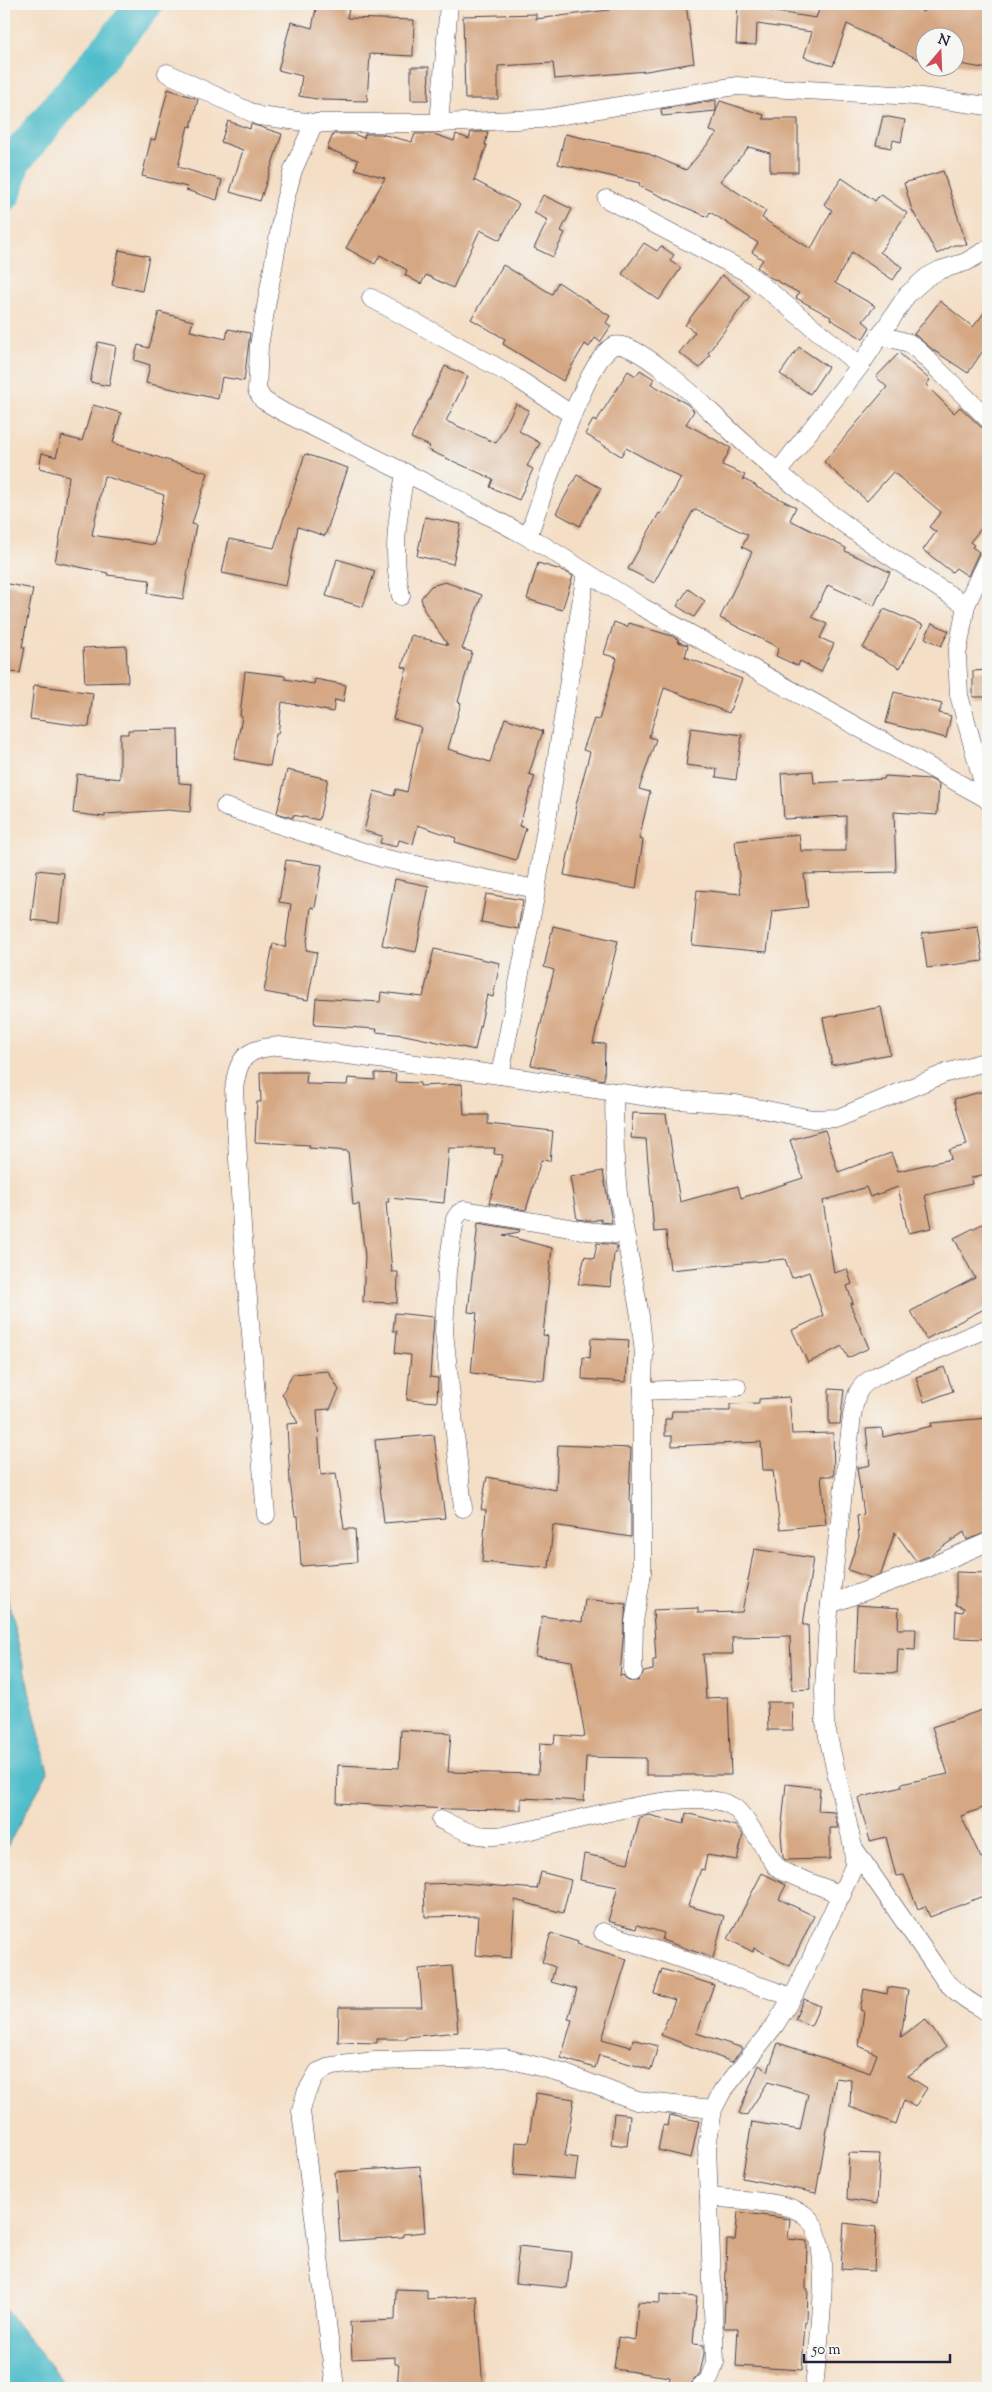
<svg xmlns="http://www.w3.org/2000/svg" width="992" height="2392" font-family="'Sorts Mill Goudy',serif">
	<rect width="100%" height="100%" fill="#f6f6f2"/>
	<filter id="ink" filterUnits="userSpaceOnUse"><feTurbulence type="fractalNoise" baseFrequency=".02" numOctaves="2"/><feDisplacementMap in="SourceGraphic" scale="10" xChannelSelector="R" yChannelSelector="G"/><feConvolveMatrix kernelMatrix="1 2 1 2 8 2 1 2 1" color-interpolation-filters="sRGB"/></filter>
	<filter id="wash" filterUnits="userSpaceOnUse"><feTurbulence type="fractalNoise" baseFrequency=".0096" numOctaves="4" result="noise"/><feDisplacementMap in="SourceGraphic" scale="20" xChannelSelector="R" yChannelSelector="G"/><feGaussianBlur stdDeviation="1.12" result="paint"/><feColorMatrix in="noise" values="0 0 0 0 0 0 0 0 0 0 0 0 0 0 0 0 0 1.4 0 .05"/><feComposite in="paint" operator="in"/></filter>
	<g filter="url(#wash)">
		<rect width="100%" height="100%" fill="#f4dec5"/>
		<g fill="#50bdca" stroke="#397082">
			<path d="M4,1583L48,1772L4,1852Z"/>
			<path d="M4,2308L68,2388H4Z"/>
		</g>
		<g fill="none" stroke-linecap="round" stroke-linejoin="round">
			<path stroke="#50bdca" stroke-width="35" d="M4,194L13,162L145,4"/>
		</g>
		<g id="blocks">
			<g fill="#d5a783" fill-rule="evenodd">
				<path d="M317,4H350L347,18L414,20L413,56L370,54L367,101L323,100L299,96L302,76L278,70L291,22L312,28Z"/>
				<path d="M608,4H686L694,63L646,71L555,79L553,63L498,66V99H465L463,16L536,14V19L609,10Z"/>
				<path d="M738,4H771V11L816,18L821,4H907L923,12L925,4H988V69L954,63V38H924V62L847,24L833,66L804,57L812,32L757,24L756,45L736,44Z"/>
				<path d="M411,67H429L428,100H411Z"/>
				<path d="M168,89L198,99L191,127L188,126L178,167L222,180L217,200L186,190L187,187L142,176L151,139L155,140Z"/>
				<path d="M716,100V111L720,101L764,115L763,119H798V172H770V153L749,147L720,181L766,211L762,218L811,249L832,210L824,204L842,178L875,201L880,194L907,213L880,252L902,267L893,280L852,252L835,283L875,306L863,321L870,327L863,339L830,319L831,317L796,298L799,293L768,276L757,267L763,260L752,252L758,243L710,212L708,217L680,205L639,186L640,183L558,164L565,134L642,151L686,170L717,133L710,131L716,111L662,116L661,109Z"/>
				<path d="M883,116L905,120L901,142L893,140L891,148L876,145Z"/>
				<path d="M228,121L250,129L251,124L282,134L260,201L230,192L243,150L221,142Z"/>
				<path d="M471,132H488L485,145H487L474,180L519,204L500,240L480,230L453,288L426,275L421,284L405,275L407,270L380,255L375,264L346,248L385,178L355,169L358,160L327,149L333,134H353L364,138L365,134H381L412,142L415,134H434L454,141L456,134L469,139Z"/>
				<path d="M943,171L967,245H954L937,254L912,210L904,183Z"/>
				<path d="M543,195L572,209L561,231L565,233L553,257L534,248L548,220L534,213Z"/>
				<path d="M644,243L657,251L661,246L674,255L670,261L681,268L659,300L622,274Z"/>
				<path d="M119,250L149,256L142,291L112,285Z"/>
				<path d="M503,265L552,294L558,282L610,316L606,323L611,326L600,342L595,338L589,347L585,344L563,381L503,344L505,339L471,319Z"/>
				<path d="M722,275L750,296L708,353L710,355L700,368L679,353L695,332L685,325Z"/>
				<path d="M940,301L973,327L988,308V343L968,373L933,350L914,334Z"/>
				<path d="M159,312L193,321L190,331L226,339L228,329L250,333L244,381L222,377L218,399L146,383L150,365L134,360L138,345L149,348Z"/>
				<path d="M98,342L116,346L109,386L90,382Z"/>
				<path d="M799,347L828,367L810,394L780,374Z"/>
				<path d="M899,353L930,380L926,385L954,413L960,407L981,427L988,429V520L970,542L974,545L972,547L979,552L968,576L956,568L952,572L923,550L936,532L929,527L941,512L893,472L867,501L824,462L887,387L876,377Z"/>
				<path d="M445,366L468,376L446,421L496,443L516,404L529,410L519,431L540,443L527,466L533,469L519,500L490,487L493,479L428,450L430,446L411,438Z"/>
				<path d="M640,370L654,379L651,384L687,404L694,411L686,424L731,448L722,465L745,475L743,479L757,486L756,487L796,507L790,520L846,548L845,551L890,572L874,606L828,585L812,617L827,624L820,638L834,644L821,672L800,661L798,666L776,656L779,648L720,618L752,552L742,547L748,535L696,510L693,511L654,583L628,569L659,513L661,514L681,478L626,448L621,456L585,434L593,420L596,422L628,371L636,376Z"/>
				<path d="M93,405L121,413L113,443L208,473L192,524L196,525L183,599L148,593L150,580L107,575L108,573L55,562L64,515L69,476L39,468L42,453L56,457L62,436L82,441ZM104,476L164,495L154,545L92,535Z"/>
				<path d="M305,454L348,468L325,536L298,527L286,586L222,573L229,539L274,548Z"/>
				<path d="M577,475L601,488L580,526L556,513Z"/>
				<path d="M425,517L461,524L453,564L417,556Z"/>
				<path d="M337,559L375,571L363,607L326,596Z"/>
				<path d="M538,563L564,571L573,576L562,610L527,599Z"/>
				<path d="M445,582L482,595L462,649L472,652L458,702L461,703L448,749L490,762L505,718L543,731L529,774L535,776L519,826L526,828L516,860L455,842L456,838L418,825L413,844L399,840L397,847L380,843L382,836L364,831L374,791L394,796L396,789L407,792L421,727L393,719L407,668L402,667L411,635L448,645L424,610L421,598L431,586Z"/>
				<path d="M4,583L33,589L22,647H25L20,673L4,671Z"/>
				<path d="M688,589L705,601L694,617L677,606Z"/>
				<path d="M884,609L923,625L900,668L863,648Z"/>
				<path d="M614,622L627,627L629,623L672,636L679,640L678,642L688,645L685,657L742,679L729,713L664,688L649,737L656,739L639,789L650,792L639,839L643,840L636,889L564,875L577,810L575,809L590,752L583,750L594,719L599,720L617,658L604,654Z"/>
				<path d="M932,623L949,631L941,646L925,638Z"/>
				<path d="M126,646L128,682L85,683L83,648Z"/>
				<path d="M988,670V697H973V671Z"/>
				<path d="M245,671L285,676V679L314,684L315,679L346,685L343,702L335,700L333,712L282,702L278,734H276L270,766L234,759L242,717L240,716Z"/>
				<path d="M34,685L93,693L89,727L30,719Z"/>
				<path d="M894,692L942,704L939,713L951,716L946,738L886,723Z"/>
				<path d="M691,728L742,735L736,780L716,777L717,769L686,765Z"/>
				<path d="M178,729L179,783L192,784L190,812L168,810L105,814V817L73,813L77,774L120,779V734H128V730Z"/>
				<path d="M287,770L328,779L319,820L293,815V818L277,813Z"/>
				<path d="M813,771L814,783L884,779L885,776L930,779L939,784L937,815L894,812L896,872L804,874L808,907L772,911L767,952L692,945L697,890L741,894L735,841L799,834L801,851H846V816L784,819L781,773Z"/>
				<path d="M286,860L322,865L315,908L311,907L306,950L317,952L308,1000L264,992L273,944L285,947L291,904L279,902Z"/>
				<path d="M37,870L64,873L59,923L31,920Z"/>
				<path d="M395,879L429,886L416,952L382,945Z"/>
				<path d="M486,894L523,900L518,929L481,922Z"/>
				<path d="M553,926L618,941L593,1043L605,1044L604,1080L531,1065L554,970L544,967Z"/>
				<path d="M978,926L983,961L927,968L922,933Z"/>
				<path d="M434,949L500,963L493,997L487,995L475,1050L405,1035L376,1032L377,1029L314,1025L316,998L380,1002L381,992L423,997Z"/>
				<path d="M881,1007L890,1054L832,1065L823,1018Z"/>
				<path d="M260,1072H307L306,1084L347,1085L348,1078L375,1080V1073L396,1074L395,1082L420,1083V1086L462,1084L464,1115H488V1124L553,1131L550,1161L541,1160L526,1210L489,1203L503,1155L494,1154L495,1148H449L444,1203L388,1198L389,1202H386L392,1272H398L397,1303L363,1302L365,1257L359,1204L353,1205L348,1151L309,1148L310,1145L255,1142L257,1102H261Z"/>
				<path d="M988,1090V1173L971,1178L972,1184L925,1195L932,1228L908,1233L898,1187L870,1197L866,1187L823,1201L834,1273L847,1269L852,1284L847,1286L853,1303L850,1304L869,1348L848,1358L842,1346L808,1363L792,1330L823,1316L809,1272L792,1278L785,1259L670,1270L666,1231L654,1232L646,1139L631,1138L633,1113L666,1114L680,1202L738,1186L741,1198L803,1178L790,1140L825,1130L838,1172L891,1153L898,1171L951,1159L949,1150L967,1145L954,1099Z"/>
				<path d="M603,1171L612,1223L601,1222V1219L592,1221L577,1219L570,1177Z"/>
				<path d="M988,1221V1307L926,1339L911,1311L975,1278L954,1238Z"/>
				<path d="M478,1223L520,1230L519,1232L503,1235L552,1248L543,1335L548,1336L544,1380L471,1373L477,1313L468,1312Z"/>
				<path d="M597,1243L616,1245L617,1253H614L611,1287L578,1284L585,1256L594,1259Z"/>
				<path d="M395,1313L434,1317L430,1377L438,1378L437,1402L407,1400L411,1355L395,1353L397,1331H393Z"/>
				<path d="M591,1338L629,1340L626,1382L582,1379L583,1357L590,1358Z"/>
				<path d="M944,1367L953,1391L924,1402L916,1377Z"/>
				<path d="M328,1371L339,1390L330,1409L317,1410L321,1475L336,1473L344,1529H355L357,1562L301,1566L298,1516H295L290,1483L287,1424L298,1423L282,1394L293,1374Z"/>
				<path d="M829,1389L844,1390L840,1424H829Z"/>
				<path d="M789,1397L792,1434L833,1433L834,1476H821L826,1525L780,1529L773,1470H763L761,1442L672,1446V1436H665V1419H671L672,1411H730V1404L759,1403V1399Z"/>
				<path d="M988,1418V1532L967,1540L964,1532L929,1556L916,1561L895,1532L881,1574L871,1578L848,1570L859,1537L857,1515L864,1514L857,1468L870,1465L866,1429L882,1428L883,1437L932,1426L931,1423Z"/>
				<path d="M434,1435L445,1518L384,1523L375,1440Z"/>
				<path d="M558,1445L631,1448L629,1500H631V1537L553,1525L549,1568L482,1562L486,1510L481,1509L487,1477L556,1490Z"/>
				<path d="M754,1549L813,1558L803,1625H808L810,1689L792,1690L790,1636L732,1637L733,1654H703L706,1698L728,1697L731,1775H646V1758L586,1757L584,1801L521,1798V1810L447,1809L337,1803L338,1765L399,1768L401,1730L451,1733L448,1772L538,1774L540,1743L554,1744L555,1735L585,1737L572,1661L536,1656L542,1616L582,1622L585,1599L626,1604L620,1676L623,1675L628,1681H638L644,1672L653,1670V1660H656L653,1610L698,1608V1613L742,1612Z"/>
				<path d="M956,1572L988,1573V1639L955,1638L956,1611L963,1612L964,1608L956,1605Z"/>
				<path d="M857,1605L899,1608L898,1629H916L915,1650L898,1649L897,1673L854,1672Z"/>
				<path d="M767,1702H792L793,1730H768Z"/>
				<path d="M988,1708V1806L961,1816L981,1858L988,1855V1894L930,1917L925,1906L918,1909L904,1875L896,1876L886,1837L870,1841L858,1798L902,1787L901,1784L948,1774L932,1727Z"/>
				<path d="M786,1784L820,1788L818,1811L834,1812L838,1828H830V1859L785,1860L783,1857L781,1834Z"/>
				<path d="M686,1813L736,1826L743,1835L737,1860L707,1855L704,1870L701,1869L688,1906L724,1916L713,1958L662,1940L664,1933L637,1925L636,1929L608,1921L618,1887L580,1880L584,1854L628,1863L640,1817L649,1815L684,1824Z"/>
				<path d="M541,1872L571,1880L563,1913L515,1900L511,1958L475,1955L478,1916L425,1917L424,1884L461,1883L537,1889Z"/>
				<path d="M762,1873L786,1885L779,1899L814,1916L790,1966L754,1948L753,1952L728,1939Z"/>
				<path d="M551,1933L578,1942L577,1944L627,1959L602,2039L631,2047L633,2039L658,2046L651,2070L599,2055L595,2068L561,2058L572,2020L568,2019L577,1989L551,1982L555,1967L542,1962Z"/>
				<path d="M452,1966L458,2032L407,2037V2039H377V2043L338,2042L339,2007H422L419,1969Z"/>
				<path d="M662,1969L714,1985L696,2033L743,2048L732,2062L661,2035L675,2000L654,1993Z"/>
				<path d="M888,1987L908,1990L901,2037L925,2019L946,2047L908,2076L927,2088L915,2107L904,2100L896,2124L850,2107L851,2080L836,2078L816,2193L742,2178L752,2122L800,2130L808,2094L768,2082L746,2116L739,2113L759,2065L768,2071L778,2043L870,2073L877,2054L859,2046L864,2011L860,2010L864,1989L887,1994Z"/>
				<path d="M804,1999L820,2006L811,2026L795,2019Z"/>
				<path d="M536,2093L574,2099L565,2156L578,2158L575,2179L514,2175L516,2142L528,2143Z"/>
				<path d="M614,2113L630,2115L627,2146L611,2144Z"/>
				<path d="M669,2115L699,2121L691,2158L658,2150L663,2125L667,2126Z"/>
				<path d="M849,2153L880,2154L877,2204L847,2199Z"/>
				<path d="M420,2166L425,2232L403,2234V2237L340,2241L335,2172Z"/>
				<path d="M738,2212L790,2219L788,2239L807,2241L806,2288L808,2289L807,2322H805L802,2370L736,2366L738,2328H724L727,2240H735Z"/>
				<path d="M844,2223L876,2227L874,2271L841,2269Z"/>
				<path d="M519,2246L571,2252L567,2288L515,2283Z"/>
				<path d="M396,2289L427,2290V2299L476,2296L483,2388H397L399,2364H395V2357L352,2359L350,2322L395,2320Z"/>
				<path d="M660,2294L697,2297L693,2344L704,2345V2354L700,2373L690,2385L669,2383L670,2377L614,2369L618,2337L635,2340L638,2302L660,2303Z"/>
			</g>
		</g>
	</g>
	<g filter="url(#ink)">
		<use href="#blocks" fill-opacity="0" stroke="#423e50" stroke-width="1"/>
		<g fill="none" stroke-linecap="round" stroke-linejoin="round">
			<defs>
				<g id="minor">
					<path d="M167,73L259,116L314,123"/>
					<path d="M439,123L449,4"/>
					<path d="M607,199L746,272L860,366"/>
					<path d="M371,298L515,377L571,414"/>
					<path d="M880,335L909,343L920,352L988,419"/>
					<path d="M778,472L860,366L907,295L927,277L940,270L966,262L988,249"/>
					<path d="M528,537C540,503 585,360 613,346C633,337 699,400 713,414C789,488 876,550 966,605"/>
					<path d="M988,558L966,605L957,655L959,695L988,801"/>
					<path d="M401,596C391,553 398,515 405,473"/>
					<path d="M987,799L642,607L541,544L444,492L283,412L263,400L257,390L259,346L285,200L293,170L314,123H439L541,119L736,86L914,96L988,106"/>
					<path d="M225,807L382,858L536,889"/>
					<path d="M500,1075L535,897L586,572"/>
					<path d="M614,1092L615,1160L618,1194L640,1316L644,1354L642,1413V1573L634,1622L633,1672"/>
					<path d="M643,1391L737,1387"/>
					<path d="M463,1508L444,1332L447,1271L455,1219L459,1213L465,1210L587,1231L625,1235"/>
					<path d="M266,1515L242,1227L234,1090C238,1057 245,1049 279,1046L500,1075L662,1099L736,1104L812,1119L838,1118L946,1073L988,1061"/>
					<path d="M830,1604L930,1567L988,1542"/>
					<path d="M441,1820C457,1827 474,1837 492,1836C542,1835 701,1775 737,1810C750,1823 765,1850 776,1866L784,1872L842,1895"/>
					<path d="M853,1847L946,1982C959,1995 971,2004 988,2012"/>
					<path d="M603,1932L792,1997"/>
					<path d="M709,2197C734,2200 787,2200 806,2216C836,2239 817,2352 814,2388"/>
					<path d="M335,2388L301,2111L306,2093L318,2072L332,2066L375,2061L505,2058L563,2073L637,2101L713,2109"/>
					<path d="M700,2388L709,2379L715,2363L707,2147L713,2109L722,2092L775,2025L795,1993L854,1866L853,1847L825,1723L824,1689L828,1621L852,1416C856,1395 856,1387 876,1376L988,1328"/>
				</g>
			</defs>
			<use href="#minor" stroke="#423e50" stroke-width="19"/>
			<use href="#minor" stroke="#fff" stroke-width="18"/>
		</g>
	</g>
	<rect width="992" height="2392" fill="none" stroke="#f6f6f2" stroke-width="20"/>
	<g transform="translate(940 52) rotate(19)"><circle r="24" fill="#f6f6f2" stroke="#a1a1a9"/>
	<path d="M0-4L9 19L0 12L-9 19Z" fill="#d1495b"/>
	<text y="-8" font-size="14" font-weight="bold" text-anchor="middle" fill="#22223b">N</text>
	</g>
	<path d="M804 2354v8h146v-8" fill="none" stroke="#22223b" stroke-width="2.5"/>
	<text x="812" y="2354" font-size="15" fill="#22223b" stroke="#f6f6f2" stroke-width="4" paint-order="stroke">50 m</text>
</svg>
